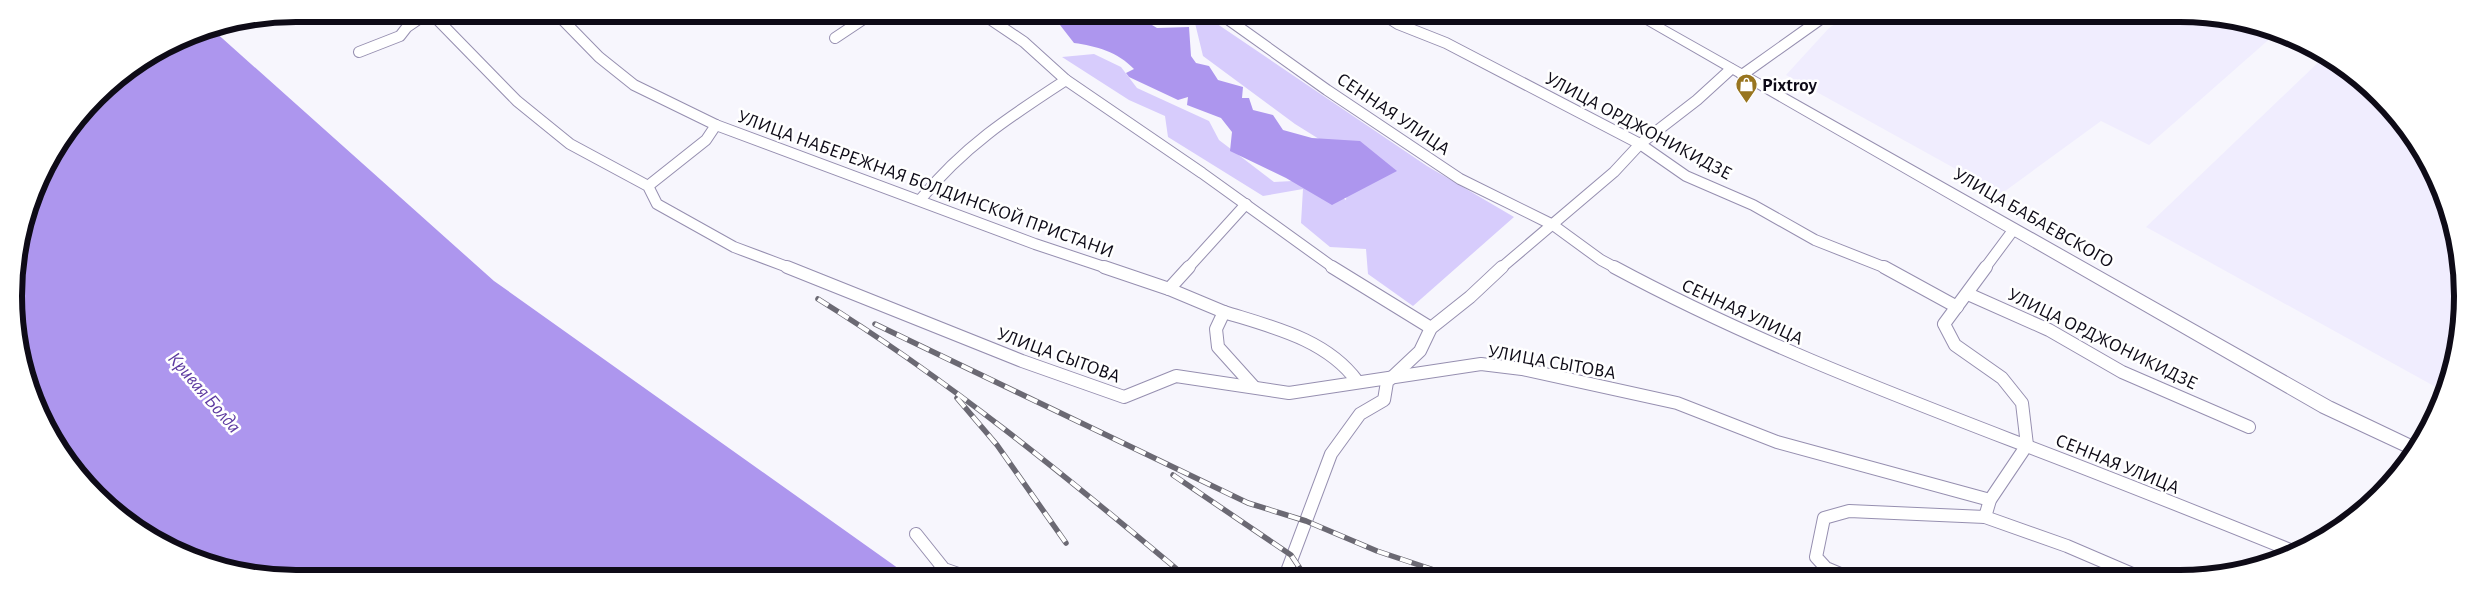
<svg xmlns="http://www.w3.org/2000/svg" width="2477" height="592" font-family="'Alegreya Sans',sans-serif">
	<rect width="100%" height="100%" fill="#f7f6fd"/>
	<g fill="#f0edfe">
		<path d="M1847,16H2218L2274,35L2149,145L2101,121L2001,194L1786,75L1829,28Z"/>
		<path d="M2326,55L2405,124L2454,223L2461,333L2443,391L2146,227Z"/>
	</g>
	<path fill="#d7ccfc" d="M1157,15H1204L1427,166L1514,217L1413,306L1368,274L1366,249L1330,247L1301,223L1303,189L1263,196L1168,137L1165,116L1129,100L1062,57L1094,54L1121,67L1137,88L1209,121L1219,140L1274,182L1311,180L1346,200L1351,159L1295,124L1203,56L1195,23L1160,21Z"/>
	<g fill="#ad96ee">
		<path d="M1042,15H1139L1137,16L1157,28L1189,27L1191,56L1196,63L1209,66L1218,80L1243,87L1242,98H1249L1253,110L1273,115L1283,130L1312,138L1360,141L1397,171L1332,205L1286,178L1230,151L1232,132L1221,118L1187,105L1188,97L1178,100L1129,77L1126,73L1134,69C1118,52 1096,46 1074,43L1060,25L1047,23Z"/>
		<path d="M213,30L494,281L909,576H259L155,540L72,468L23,369L14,277L43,171L110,84L188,35Z"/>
	</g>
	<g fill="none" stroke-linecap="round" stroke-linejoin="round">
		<defs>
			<g id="street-far1">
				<path d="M432,14L517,101L570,144L648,186L657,204L734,247L790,268"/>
				<path d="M557,14L599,57L634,85L716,125L1035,244L1107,268"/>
				<path d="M984,15L1024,42L1066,80L1202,173L1334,268"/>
				<path d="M1222,15L1327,90L1460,179L1553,225L1601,260L1616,268"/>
				<path d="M1384,15L1398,24L1446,43L1640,144L1686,176L1753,205L1815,240L1886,268"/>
				<path d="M835,38L871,14"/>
				<path d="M359,52L400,36L407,27L426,14"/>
				<path d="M1742,75L1825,16"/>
				<path d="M648,186L706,140L716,125"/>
				<path d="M920,200C963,147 1009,117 1066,80"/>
				<path d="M1188,268L1246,204"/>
				<path d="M1501,268L1614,172L1640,144L1697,100L1731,69"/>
				<path d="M1985,268L2014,229"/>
			</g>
			<g id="street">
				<path d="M787,267L1022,361L1124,397L1176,376L1289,393L1481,364L1522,369L1677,403L1777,442L1990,500"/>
				<path d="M1104,267L1169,289L1224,312L1216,329L1218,347L1254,387"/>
				<path d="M1332,267L1431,328"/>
				<path d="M1614,267C1742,336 1876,388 2011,440C2106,476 2201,514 2295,552"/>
				<path d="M1884,267L1957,307"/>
				<path d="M1169,289L1189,267"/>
				<path d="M1968,294L2049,330L2122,372L2249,427"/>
				<path d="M1224,312C1272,327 1326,339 1357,381"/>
				<path d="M1985,517L2067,546L2137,576"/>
				<path d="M916,534L944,569L964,576"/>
				<path d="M1283,576L1286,574L1331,454L1360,414L1384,400L1387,382L1420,351L1431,328L1470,297L1502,267"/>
				<path d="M1845,576L1826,568L1816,557L1824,518L1849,511L1985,517L1990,500L2027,445L2022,403L2002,378L1955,345L1944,324L1986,267"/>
			</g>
			<path id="secondary" d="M1630,15H1646L2332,402L2418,443L2410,454L2320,412Z"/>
		</defs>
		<use href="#street-far1" stroke="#968fb0" stroke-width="12"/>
		<use href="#street" stroke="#968fb0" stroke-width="14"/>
		<use href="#secondary" stroke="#968fb0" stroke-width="2"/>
		<use href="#street-far1" stroke="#fff" stroke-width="10"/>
		<use href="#street" stroke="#fff" stroke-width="12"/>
		<use href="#secondary" fill="#fff" fill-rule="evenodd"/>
		<defs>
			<g id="rail">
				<path d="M818,299C949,380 1067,477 1185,576"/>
				<path d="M875,324L1248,503L1306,521L1377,551L1452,576"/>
				<path d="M957,398L997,445L1066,543"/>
				<path d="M1173,475L1291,555L1305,576"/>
			</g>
		</defs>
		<use href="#rail" stroke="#6b6973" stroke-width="5.5"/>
		<use href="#rail" stroke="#fff" stroke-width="4" stroke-dasharray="12" stroke-linecap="butt"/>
	</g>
	<defs>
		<symbol id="shop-pin" viewBox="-11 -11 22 30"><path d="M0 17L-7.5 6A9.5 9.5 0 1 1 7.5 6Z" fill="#98751f" stroke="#fff"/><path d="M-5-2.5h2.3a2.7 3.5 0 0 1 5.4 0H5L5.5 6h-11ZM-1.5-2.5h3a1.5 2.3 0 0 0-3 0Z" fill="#fff"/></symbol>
	</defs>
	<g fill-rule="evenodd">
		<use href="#shop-pin" x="1734" y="72" width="25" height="34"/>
	</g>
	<g text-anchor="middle" stroke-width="5" stroke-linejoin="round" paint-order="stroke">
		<g font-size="19" font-weight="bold" fill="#0e0b17" stroke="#fff" text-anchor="start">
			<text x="1762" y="91">Pixtroy</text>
		</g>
		<g font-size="19" fill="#0e0b17" stroke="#fff">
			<text transform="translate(1394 113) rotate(34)" y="7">СЕННАЯ УЛИЦА</text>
			<text transform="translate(1639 125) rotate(28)" y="7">УЛИЦА ОРДЖОНИКИДЗЕ</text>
			<text transform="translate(926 183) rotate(20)" y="7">УЛИЦА НАБЕРЕЖНАЯ БОЛДИНСКОЙ ПРИСТАНИ</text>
			<text transform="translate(2034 217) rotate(30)" y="7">УЛИЦА БАБАЕВСКОГО</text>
			<text transform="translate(1743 311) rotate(25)" y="7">СЕННАЯ УЛИЦА</text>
			<text transform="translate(2103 338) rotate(26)" y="7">УЛИЦА ОРДЖОНИКИДЗЕ</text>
			<text transform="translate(1059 354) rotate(20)" y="7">УЛИЦА СЫТОВА</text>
			<text transform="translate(1552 361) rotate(10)" y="7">УЛИЦА СЫТОВА</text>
			<text transform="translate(2118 463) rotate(22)" y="7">СЕННАЯ УЛИЦА</text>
		</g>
		<g font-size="20" font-style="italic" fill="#5d3aa0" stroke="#fff">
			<text transform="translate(205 392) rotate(49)" y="7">Кривая Болда</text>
		</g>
	</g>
	<path d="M0 0H2477V592H0ZM296 22H2180A274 274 0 0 1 2454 296V296A274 274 0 0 1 2180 570H296A274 274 0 0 1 22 296V296A274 274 0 0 1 296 22Z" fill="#fff" fill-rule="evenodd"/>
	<path fill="none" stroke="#0e0b17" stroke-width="6" d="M296 22H2180A274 274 0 0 1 2454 296V296A274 274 0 0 1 2180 570H296A274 274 0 0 1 22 296V296A274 274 0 0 1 296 22Z"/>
</svg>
